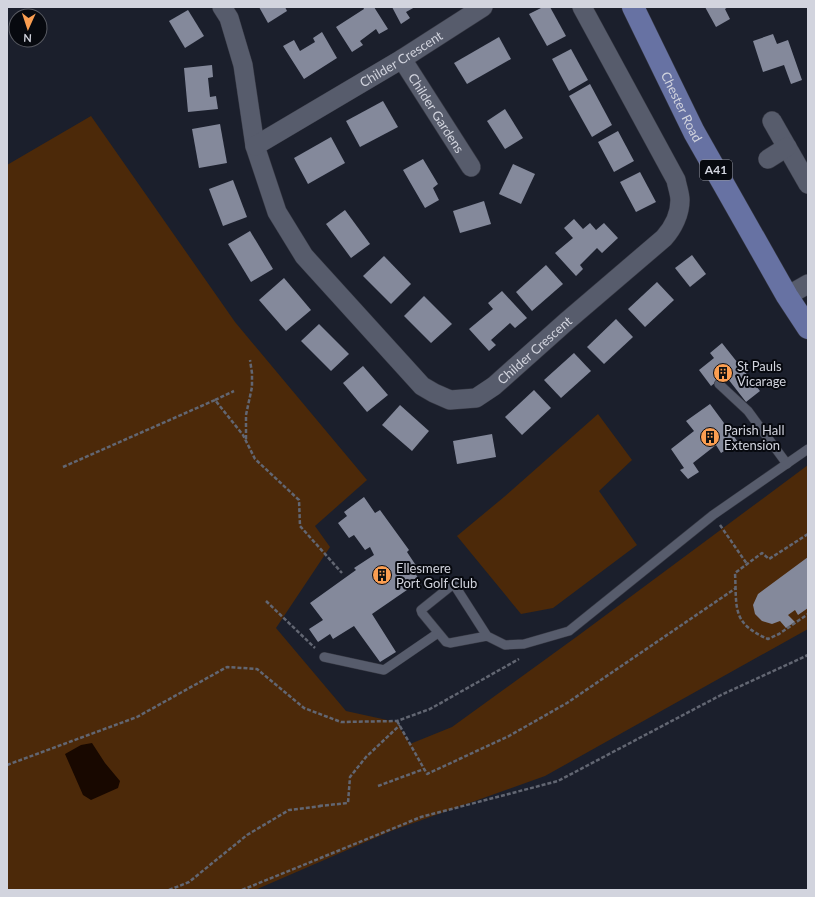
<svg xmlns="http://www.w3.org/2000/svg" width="815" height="897" font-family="Lato,sans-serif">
	<rect width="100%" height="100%" fill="#1b1f2c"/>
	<g fill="#4c2909">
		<path d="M91,116L235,322L367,480L315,526L330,547L276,628L346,711L396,722L410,744L452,727L579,635L808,465V629L545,776L391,831L255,890H7V165Z"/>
		<path d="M598,414L632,460L599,491L637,545L553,608L521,614L457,536L504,497Z"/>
	</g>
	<path fill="#180800" d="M92,743L105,763L120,781L118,788L91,800L83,795L65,754L81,745Z"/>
	<g fill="#84899b">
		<path d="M259,7H285L287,11L268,23Z"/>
		<path d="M363,7H374L388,29L379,34L376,29L360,41L363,45L352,52L336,27L364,9Z"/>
		<path d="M392,7H415L406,12L410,18L401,24Z"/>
		<path d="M543,7H550L566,36L547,46L529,14Z"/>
		<path d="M705,7H728L725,9L730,19L716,27Z"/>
		<path d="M188,10L204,36L185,48L169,21Z"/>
		<path d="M322,32L337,58L304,79L283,46L294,40L300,51L315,42L313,38Z"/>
		<path d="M773,34L777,44L788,40L802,80L791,84L784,65L763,72L753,41Z"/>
		<path d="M499,37L511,59L467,84L454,63Z"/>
		<path d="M571,49L588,80L569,91L552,59Z"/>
		<path d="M212,65L213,77L208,78L210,97L216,96L218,109L188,112L184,68Z"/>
		<path d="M590,84L612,125L592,137L569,96Z"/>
		<path d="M383,101L398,127L360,147L346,121Z"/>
		<path d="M505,109L523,138L505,149L487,121Z"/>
		<path d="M220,124L227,163L199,168L192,129Z"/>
		<path d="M618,131L634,161L614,172L598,142Z"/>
		<path d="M331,137L345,163L308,184L294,158Z"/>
		<path d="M423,159L438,184L433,188L439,200L425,208L403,170Z"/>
		<path d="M513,164L535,174L521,204L499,194Z"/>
		<path d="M640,172L656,202L636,212L620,182Z"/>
		<path d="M233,180L247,217L223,226L209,189Z"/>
		<path d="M484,201L491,224L460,233L453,211Z"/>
		<path d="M345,210L370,244L351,258L326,224Z"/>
		<path d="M574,219L583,229L590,223L596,230L604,223L618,238L602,253L597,248L580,265L583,269L576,276L555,253L573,238L564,228Z"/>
		<path d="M250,231L273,269L251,282L228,244Z"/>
		<path d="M692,255L706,274L690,287L675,268Z"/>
		<path d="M384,256L411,284L391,304L363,276Z"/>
		<path d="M546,265L563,284L532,311L516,292Z"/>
		<path d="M284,278L311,310L286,331L259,300Z"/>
		<path d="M657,282L674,300L645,327L628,309Z"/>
		<path d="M502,291L527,318L515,328L510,323L491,340L496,345L489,351L469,329L493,309L488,303Z"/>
		<path d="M424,296L452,324L431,343L404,316Z"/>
		<path d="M616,319L633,337L604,364L587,347Z"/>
		<path d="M319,324L349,354L331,371L301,341Z"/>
		<path d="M722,343L760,391L746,402L725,375L711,386L699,370L714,358L710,353Z"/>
		<path d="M574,353L591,371L561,398L544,380Z"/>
		<path d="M363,366L388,395L367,412L343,383Z"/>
		<path d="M534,390L551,408L522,435L505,417Z"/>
		<path d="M710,404L738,442L721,453L716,445L693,463L699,472L688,479L680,470L684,468L671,449L694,431L686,421Z"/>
		<path d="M400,405L429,431L412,451L382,425Z"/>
		<path d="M492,434L496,457L457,464L453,441Z"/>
		<path d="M364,497L375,513L380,510L409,550L407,552L417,567L413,570L420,581L372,614L396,652L380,662L354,626L333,639L330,634L318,642L309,629L323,620L310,603L356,570L354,568L374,555L370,547L365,550L354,535L349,538L338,523L347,516L344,512Z"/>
		<path d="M808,557V608L798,615L795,610L788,615L795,622L786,628L780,621L772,624L762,621L755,614L753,605L758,594Z"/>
	</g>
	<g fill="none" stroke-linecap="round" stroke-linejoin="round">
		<defs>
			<g id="service">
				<path d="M719,384L748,411L787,464"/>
				<path d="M487,636L450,643L446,642L422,613L421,610L451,586H455L487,636L505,645L524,644L569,631L713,515L808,449"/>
				<path d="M324,657L384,670L438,633"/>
			</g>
			<g id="minor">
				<path id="s1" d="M222,7L229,18L243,65L255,146L277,212L304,256L422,386L434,393L450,400L476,398L494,386L567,321L664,238C673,228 680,214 680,200C680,194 677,186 676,180L582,7"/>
				<path id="s2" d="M402,59L471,167"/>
				<path d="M772,121L808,184"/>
				<path id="s3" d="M255,146L402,59L483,7"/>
				<path d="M768,159L787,147"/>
				<path d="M787,296L808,284"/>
			</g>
			<g id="primary">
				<path id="s4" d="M633,7L694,132L787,296L808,328"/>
			</g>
		</defs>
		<use href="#service" stroke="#373944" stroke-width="10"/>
		<use href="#minor" stroke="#373944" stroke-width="20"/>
		<use href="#primary" stroke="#373944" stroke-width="23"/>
		<g stroke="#626672" stroke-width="2.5" stroke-dasharray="4 2" stroke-linecap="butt">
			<path d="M215,400L234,391"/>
			<path d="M246,439V415L252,387V373L250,360"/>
			<path d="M63,467L215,400L243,435L255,459L299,500L300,526L342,573"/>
			<path d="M720,525L747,564"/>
			<path d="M808,534L769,559L762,553L735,573C737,608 731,623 768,639L779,634L808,614"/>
			<path d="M266,601L315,648"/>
			<path d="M397,721L427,774L509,736L567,703L736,588"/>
			<path d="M7,765L137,717L227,667L257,669L304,708L341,722L397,721L430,709L519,659"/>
			<path d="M378,786L424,769"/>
			<path d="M319,806L348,803L350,777L366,757L400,725"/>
			<path d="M169,890L189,882L247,835L289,810L321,806"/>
			<path d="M242,890L421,817L558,781L721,695L808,655"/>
		</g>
		<use href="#service" stroke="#575c6c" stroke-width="9"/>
		<use href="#minor" stroke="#575c6c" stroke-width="19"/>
		<use href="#primary" stroke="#6772a3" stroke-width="22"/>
	</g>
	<defs>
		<symbol id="building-disc" viewBox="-11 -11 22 22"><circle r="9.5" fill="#fb9e51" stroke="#07090f"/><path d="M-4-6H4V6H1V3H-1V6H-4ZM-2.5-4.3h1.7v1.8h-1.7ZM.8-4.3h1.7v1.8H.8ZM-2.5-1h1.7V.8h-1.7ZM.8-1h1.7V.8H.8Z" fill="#111"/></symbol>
	</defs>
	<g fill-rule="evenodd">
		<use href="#building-disc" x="712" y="362" width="22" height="22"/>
		<use href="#building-disc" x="699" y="426" width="22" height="22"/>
		<use href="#building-disc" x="371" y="564" width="22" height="22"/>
	</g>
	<g text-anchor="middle" stroke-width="4" stroke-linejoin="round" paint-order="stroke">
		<rect fill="#07090f" stroke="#9597a0" stroke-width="1" x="700" y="160" width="32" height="20" rx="3"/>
		<g font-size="12" font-weight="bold" fill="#d2d4de">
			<text x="716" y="174">A41</text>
		</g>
		<g font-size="13" fill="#d2d4de" stroke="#07090f">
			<text dy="5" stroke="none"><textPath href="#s3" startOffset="170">Childer Crescent</textPath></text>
			<text dy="5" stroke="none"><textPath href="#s4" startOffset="111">Chester Road</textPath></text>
			<text dy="5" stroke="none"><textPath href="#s2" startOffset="64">Childer Gardens</textPath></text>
			<text dy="5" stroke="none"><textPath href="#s1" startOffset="574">Childer Crescent</textPath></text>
		</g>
		<g font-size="13" fill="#d2d4de" stroke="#07090f" text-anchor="start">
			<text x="737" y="371">St Pauls<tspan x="737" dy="15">Vicarage</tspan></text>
			<text x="724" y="435">Parish Hall<tspan x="724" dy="15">Extension</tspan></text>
			<text x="396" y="573">Ellesmere<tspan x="396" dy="15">Port Golf Club</tspan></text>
		</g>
	</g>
	<rect width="815" height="897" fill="none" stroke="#d2d4de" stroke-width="16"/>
	<g transform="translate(28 28) rotate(183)"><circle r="19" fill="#07090f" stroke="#585a62"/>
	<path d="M0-3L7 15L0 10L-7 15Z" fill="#fb9e51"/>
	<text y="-6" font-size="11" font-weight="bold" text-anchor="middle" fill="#d2d4de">N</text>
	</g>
</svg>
